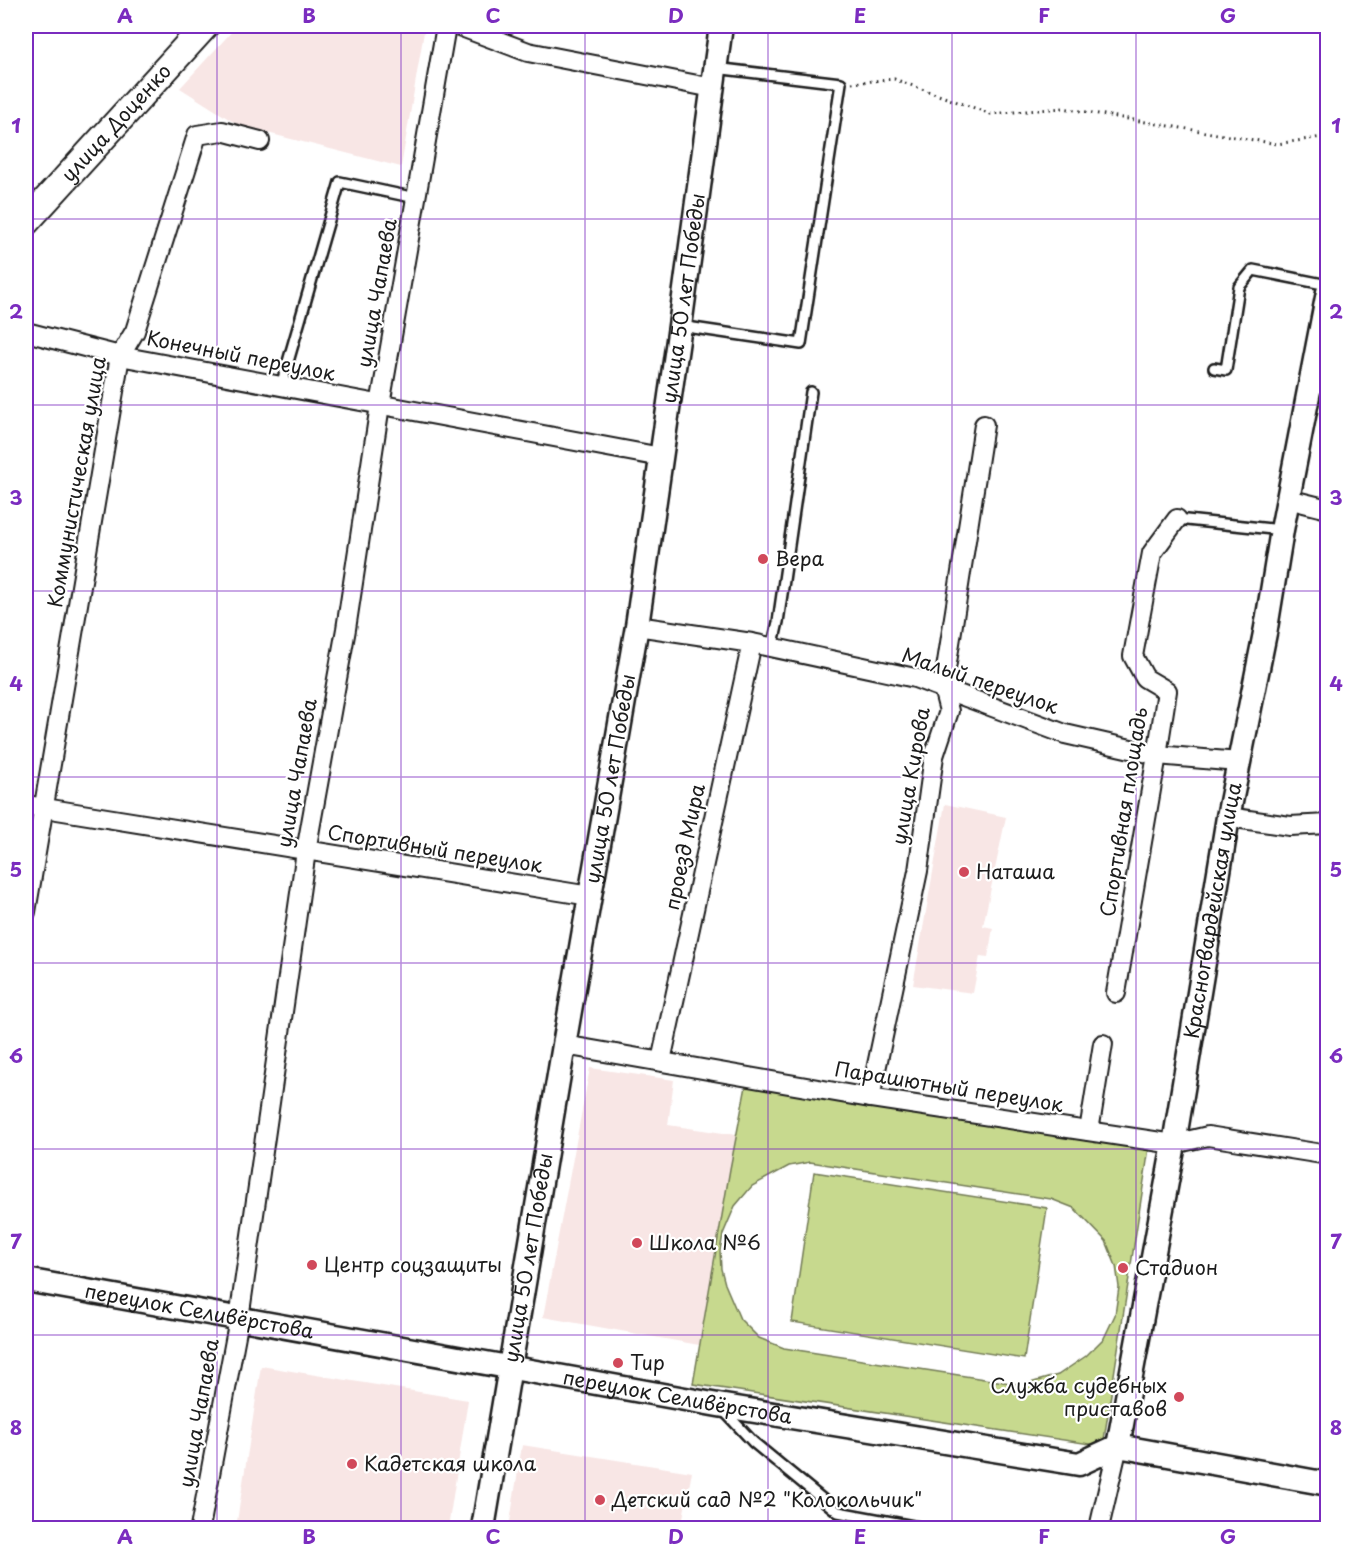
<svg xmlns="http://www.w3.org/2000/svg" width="1353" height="1554" font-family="'Playpen Sans',sans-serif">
	<rect width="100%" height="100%" fill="#fff"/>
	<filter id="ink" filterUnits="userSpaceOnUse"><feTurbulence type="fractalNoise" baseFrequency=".0167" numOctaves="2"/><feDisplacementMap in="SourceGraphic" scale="12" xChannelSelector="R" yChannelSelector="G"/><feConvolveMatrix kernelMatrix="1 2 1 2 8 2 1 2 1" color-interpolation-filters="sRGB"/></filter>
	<g filter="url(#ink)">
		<g fill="#f8e6e5">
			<path d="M237,26H425L401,167L240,126L180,88Z"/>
			<path d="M945,804L1006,817L983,926L993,928L988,957L980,956L973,993L913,985Z"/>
			<path d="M590,1068L674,1080L668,1125L737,1135L699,1345L543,1317Z"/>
			<path d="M261,1366L468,1400L448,1528H236Z"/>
			<path d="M522,1445L692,1472L681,1528H509Z"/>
		</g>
		<g fill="#c7d98e" stroke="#727a55" stroke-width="1.5" fill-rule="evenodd">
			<path d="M746,1086L1149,1148L1103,1446L693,1384L730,1169ZM810,1162L1051,1199L1074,1208L1106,1241L1116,1266L1119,1287L1115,1315L1104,1338L1086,1356L1058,1375L1023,1385L784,1348L759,1338L740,1319L725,1284L721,1269L720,1251L723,1234L735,1206L752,1186L789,1166Z"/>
			<path d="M814,1172L1047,1208L1024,1359L792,1322Z"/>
		</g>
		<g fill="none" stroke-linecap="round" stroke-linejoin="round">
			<defs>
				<g id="service">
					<path d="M680,326L801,344L841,83L715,68"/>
					<path d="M1214,368L1226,370L1239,287L1253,270L1328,285"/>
					<path d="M281,386L340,182L416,198"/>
					<path d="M1177,519L1282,530"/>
					<path d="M772,648L778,622L811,392"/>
					<path d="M724,1411L753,1442L838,1512L924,1528"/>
				</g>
				<g id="minor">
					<path d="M459,26L528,52L713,88"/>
					<path d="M26,332L120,356L661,457"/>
					<path d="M1288,499L1328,509"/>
					<path d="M637,626L752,643L915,678L1065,734L1157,755L1239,762"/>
					<path d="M26,805L590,896"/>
					<path d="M1228,817L1290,826L1328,824"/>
					<path d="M26,912L120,356L135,331L197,135L222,131L260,141"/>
					<path d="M1116,993L1157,755L1167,691L1145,678L1133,656L1152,553L1177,519"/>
					<path d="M564,1045L870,1098L1174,1144L1208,1136L1328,1155"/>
					<path d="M661,1061L752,643"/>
					<path d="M870,1098L918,871L934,756L949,711L943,688L984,425"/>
					<path d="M1089,1131L1103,1044"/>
					<path d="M200,1528L239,1319L306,851L346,629L380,405L446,26"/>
					<path d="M1099,1528L1118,1446"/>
				</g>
				<g id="tertiary">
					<path id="s1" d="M26,1280L718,1405L1079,1464L1118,1446L1328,1484"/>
					<path id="s2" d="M1118,1446L1174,1144L1228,817L1266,628L1282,530L1328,292"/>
					<path id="s3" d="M483,1528L564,1045L637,626L680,326L721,26"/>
				</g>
				<g id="secondary">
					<path id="s4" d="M26,222L205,26"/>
				</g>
			</defs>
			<use href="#service" stroke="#1c1c1c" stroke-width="14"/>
			<use href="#minor" stroke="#1c1c1c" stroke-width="22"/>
			<use href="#tertiary" stroke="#1c1c1c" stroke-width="27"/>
			<use href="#secondary" stroke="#1c1c1c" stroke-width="30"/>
			<path stroke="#1c1c1c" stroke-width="3" stroke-dasharray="1.5 4.5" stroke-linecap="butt" d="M852,83L894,79L991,114L1063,108L1277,144L1328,136"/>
			<use href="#service" stroke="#fff" stroke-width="9"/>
			<use href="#minor" stroke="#fff" stroke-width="18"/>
			<use href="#tertiary" stroke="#fff" stroke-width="22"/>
			<use href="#secondary" stroke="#fff" stroke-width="26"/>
		</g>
	</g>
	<path fill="none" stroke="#7b2cbf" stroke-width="1.5" stroke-opacity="0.55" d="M217,26V1528M401,26V1528M585,26V1528M768,26V1528M952,26V1528M1136,26V1528M26,219H1328M26,405H1328M26,591H1328M26,777H1328M26,963H1328M26,1149H1328M26,1335H1328"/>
	<g fill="#d1495b" stroke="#fff" stroke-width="2">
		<circle cx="763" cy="559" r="6"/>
		<circle cx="964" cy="872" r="6"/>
		<circle cx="637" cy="1243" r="6"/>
		<circle cx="312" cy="1265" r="6"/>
		<circle cx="1123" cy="1268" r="6"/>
		<circle cx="618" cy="1363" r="6"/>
		<circle cx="1179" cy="1397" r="6"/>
		<circle cx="352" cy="1464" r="6"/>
		<circle cx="600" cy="1500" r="6"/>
	</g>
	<g text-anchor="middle" stroke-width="4.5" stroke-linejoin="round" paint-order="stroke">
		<g font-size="20" fill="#1c1c1c" stroke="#fff">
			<text dy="7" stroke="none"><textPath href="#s4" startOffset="134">улица Доценко</textPath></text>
			<text transform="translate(377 293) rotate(-80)" y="7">улица Чапаева</text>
			<text dy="7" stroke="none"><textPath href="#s3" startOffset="1246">улица 50 лет Победы</textPath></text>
			<text transform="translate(241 356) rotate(11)" y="7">Конечный переулок</text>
			<text transform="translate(77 482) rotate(-80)" y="7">Коммунистическая улица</text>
			<text transform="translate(980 681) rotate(19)" y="7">Малый переулок</text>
			<text transform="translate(297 773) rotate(-80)" y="7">улица Чапаева</text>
			<text transform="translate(911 776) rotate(-80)" y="7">улица Кирова</text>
			<text dy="7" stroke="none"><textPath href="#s3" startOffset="760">улица 50 лет Победы</textPath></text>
			<text transform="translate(1124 812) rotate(-81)" y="7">Спортивная площадь</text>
			<text transform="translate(685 847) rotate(-78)" y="7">проезд Мира</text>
			<text transform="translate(435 849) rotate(9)" y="7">Спортивный переулок</text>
			<text dy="7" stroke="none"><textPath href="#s2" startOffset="544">Красногвардейская улица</textPath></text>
			<text transform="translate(949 1087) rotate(9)" y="7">Парашютный переулок</text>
			<text dy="7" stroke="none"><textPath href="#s3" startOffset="274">улица 50 лет Победы</textPath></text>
			<text dy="7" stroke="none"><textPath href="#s1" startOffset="176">переулок Селивёрстова</textPath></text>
			<text dy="7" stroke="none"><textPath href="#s1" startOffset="662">переулок Селивёрстова</textPath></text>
			<text transform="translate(199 1413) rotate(-80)" y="7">улица Чапаева</text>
		</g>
		<g font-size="20" fill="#1c1c1c" stroke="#fff" text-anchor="start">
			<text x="775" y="566">Вера</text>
			<text x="976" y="879">Наташа</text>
			<text x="649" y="1250">Школа №6</text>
			<text x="324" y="1272">Центр соцзащиты</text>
			<text x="1135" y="1275">Стадион</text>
			<text x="630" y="1370">Тир</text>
			<text x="1167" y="1393" text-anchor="end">Служба судебных<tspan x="1167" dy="23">приставов</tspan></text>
			<text x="364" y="1471">Кадетская школа</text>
			<text x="612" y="1507">Детский сад №2 "Колокольчик"</text>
		</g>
	</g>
	<rect width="1353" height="1554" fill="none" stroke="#fff" stroke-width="66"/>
	<rect x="33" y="33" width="1287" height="1488" fill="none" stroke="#7b2cbf" stroke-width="2"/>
	<g font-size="20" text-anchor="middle" font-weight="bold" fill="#7b2cbf">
		<text x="125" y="23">A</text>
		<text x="309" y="23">B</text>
		<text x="493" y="23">C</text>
		<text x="676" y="23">D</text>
		<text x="860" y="23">E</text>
		<text x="1044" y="23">F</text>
		<text x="1228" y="23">G</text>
		<text x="16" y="133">1</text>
		<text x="1336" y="133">1</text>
		<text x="16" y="319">2</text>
		<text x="1336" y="319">2</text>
		<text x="16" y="505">3</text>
		<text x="1336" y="505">3</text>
		<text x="16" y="691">4</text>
		<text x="1336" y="691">4</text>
		<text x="16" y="877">5</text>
		<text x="1336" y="877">5</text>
		<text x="16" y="1063">6</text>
		<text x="1336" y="1063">6</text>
		<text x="16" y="1249">7</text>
		<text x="1336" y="1249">7</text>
		<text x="16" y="1435">8</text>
		<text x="1336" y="1435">8</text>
		<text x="125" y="1544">A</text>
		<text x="309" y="1544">B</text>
		<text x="493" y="1544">C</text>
		<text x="676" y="1544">D</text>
		<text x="860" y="1544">E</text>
		<text x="1044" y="1544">F</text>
		<text x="1228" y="1544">G</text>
	</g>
</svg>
